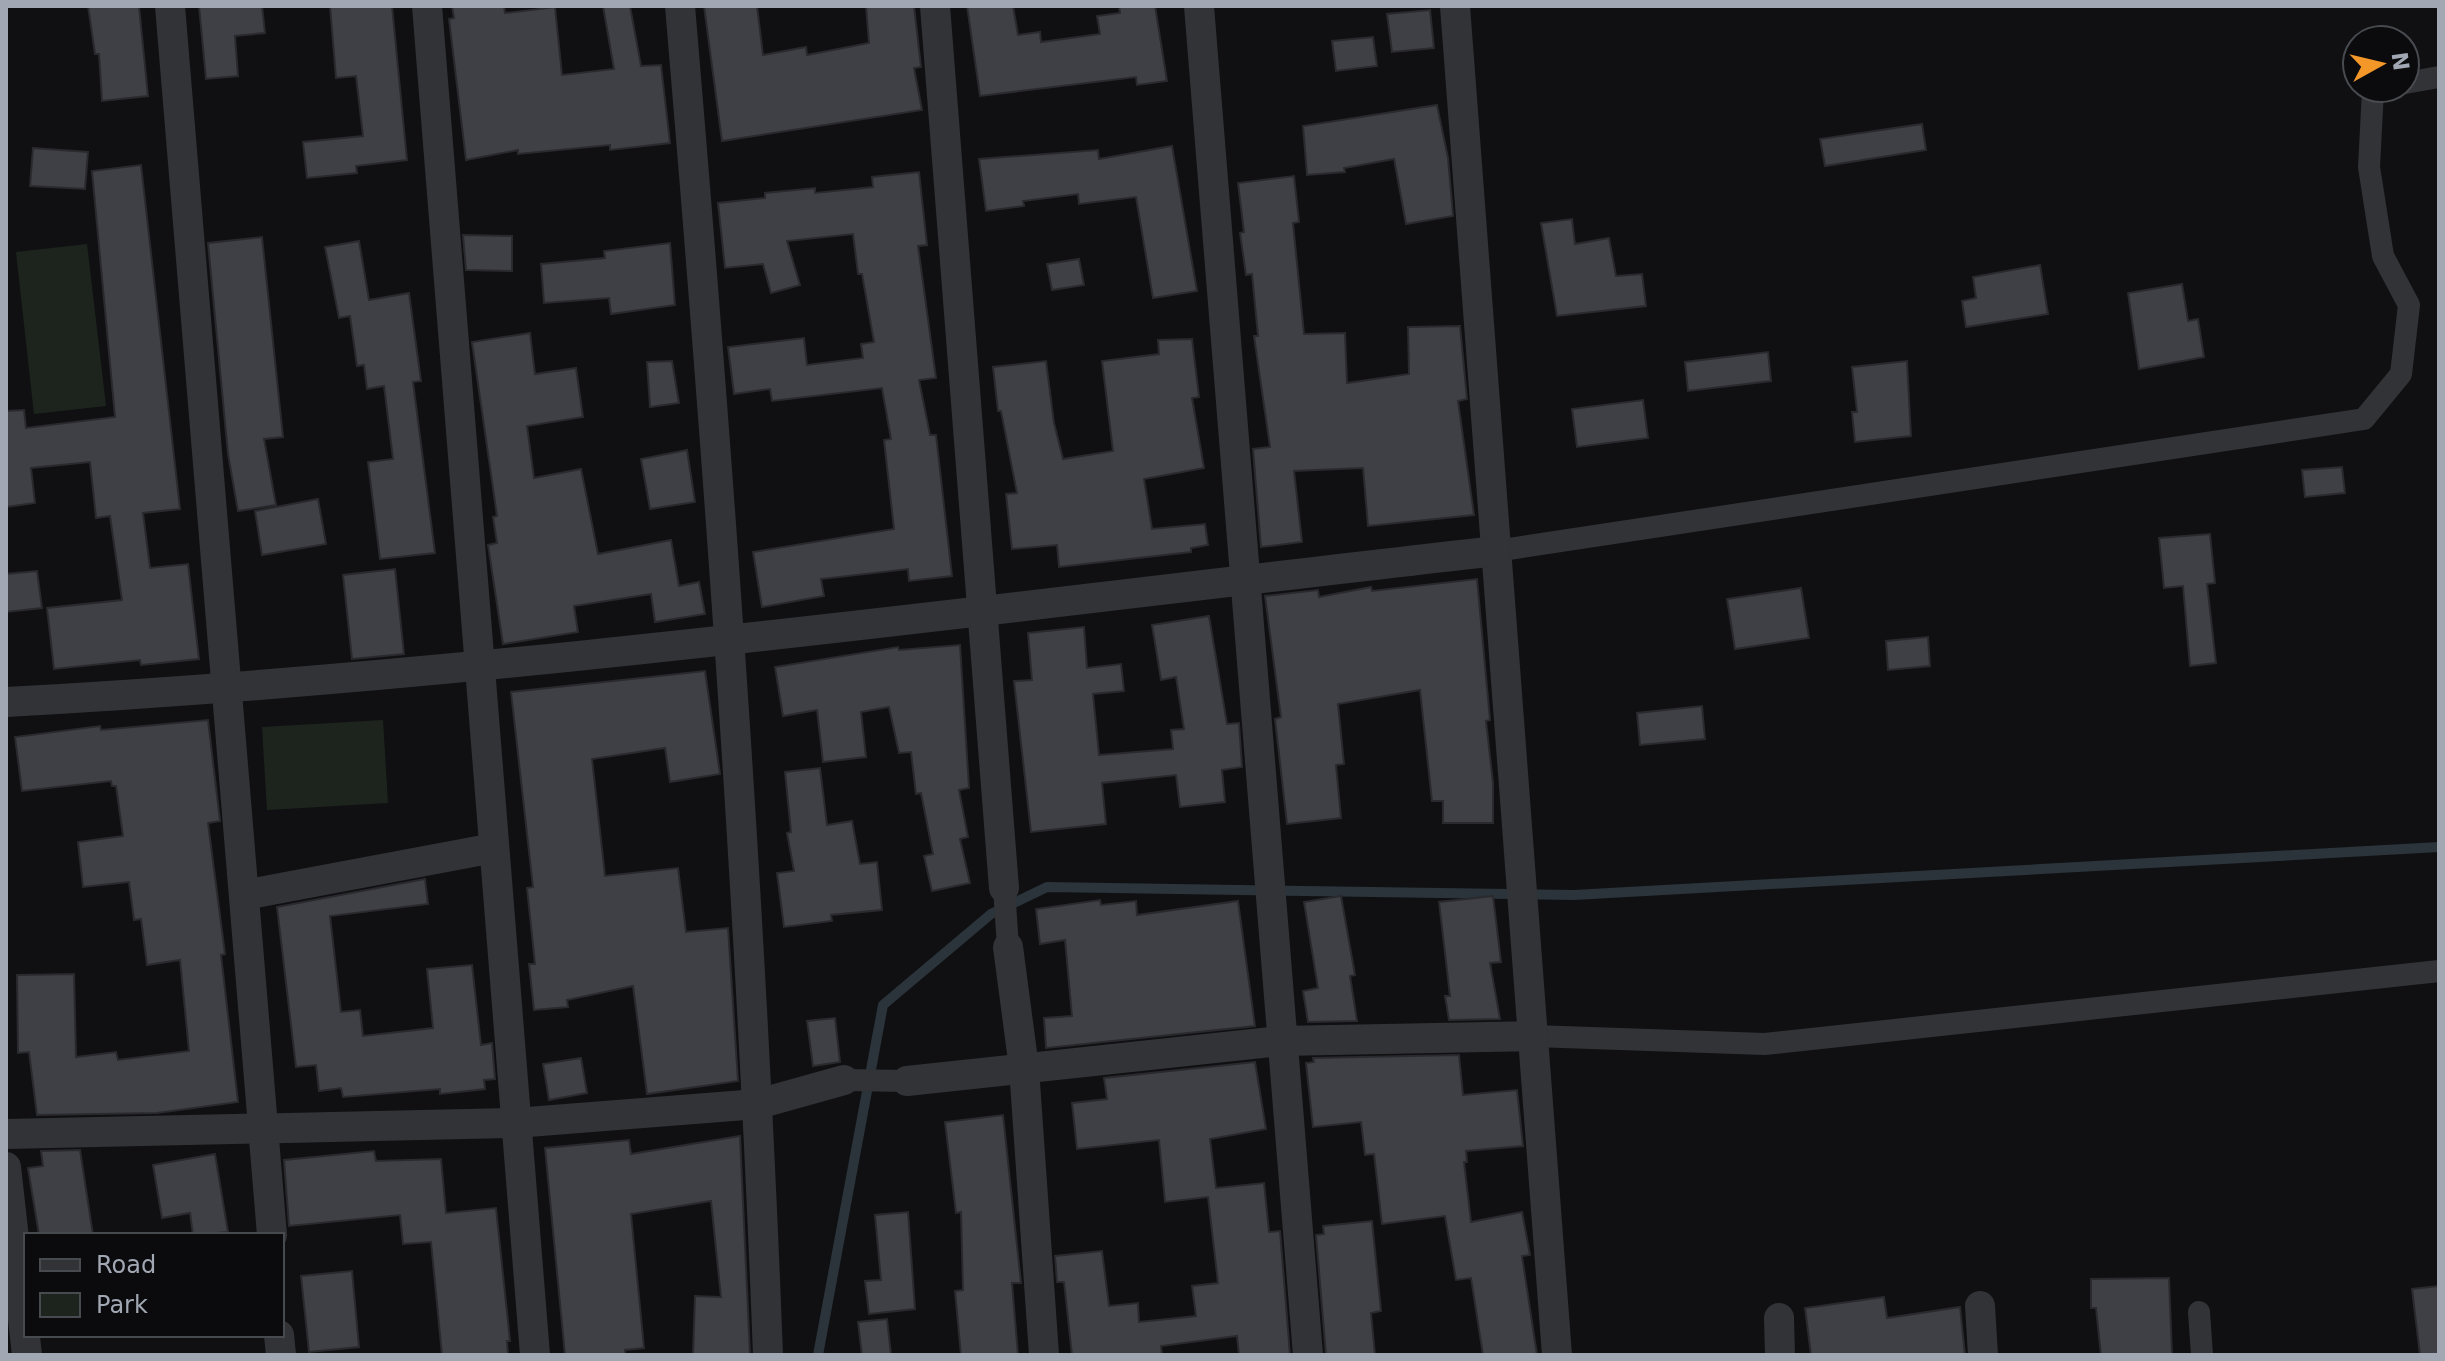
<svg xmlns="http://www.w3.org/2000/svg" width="2445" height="1361" font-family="'DejaVu Sans',sans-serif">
	<rect width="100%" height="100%" fill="#101012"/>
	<g fill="#1d241d">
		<path d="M87,244L106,406L34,414L16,252Z"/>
		<path d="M383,720L388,803L267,810L262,727Z"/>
	</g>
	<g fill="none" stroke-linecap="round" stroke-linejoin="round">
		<path stroke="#2a343a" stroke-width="10" d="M818,1355L883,1005L991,914L1047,887L1574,895L2439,847"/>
	</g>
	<g fill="#3f4045" stroke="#2a2a2e" stroke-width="2">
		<path d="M88,6H139L148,96L102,101L99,54H95Z"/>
		<path d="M199,6H262L265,33L235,36L238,76L206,79Z"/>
		<path d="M330,6H392L407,160L356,166L357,173L307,178L303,142L363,136L356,76L336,78Z"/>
		<path d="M452,6H504L505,13L555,7L562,75L614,69L603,6H630L641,66L661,65L670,143L610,150V145L518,154V150L466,160L449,19L454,18Z"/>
		<path d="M704,6H757L763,55L806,47L807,55L869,43L866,6H914L921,67L914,68L922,110L722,141Z"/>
		<path d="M967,6H1013L1018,35L1040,32L1041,42L1100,34L1097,16L1120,13L1119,6H1155L1167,81L1137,85L1136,77L980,96Z"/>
		<path d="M1430,10L1434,48L1392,52L1387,14Z"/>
		<path d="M1373,37L1377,66L1336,71L1332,41Z"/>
		<path d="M1437,105L1448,158L1453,216L1406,224L1394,159L1344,168L1345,172L1307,175L1303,126Z"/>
		<path d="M1922,124L1926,150L1825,166L1820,139Z"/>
		<path d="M1172,146L1197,291L1153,298L1136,197L1079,204L1078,194L1023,201L1024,206L986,211L979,159L1098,150L1099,159Z"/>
		<path d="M33,148L88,152L85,189L30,186Z"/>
		<path d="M141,165L180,509L143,513L150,568L188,564L199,659L141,665L140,660L54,669L47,608L122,600L110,516L96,518L90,462L31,468L35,503L6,507V411L24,410L26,428L115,417L92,171Z"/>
		<path d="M919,172L927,245L918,246L936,378L919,380L930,435H936L952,576L909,581L908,569L821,579L824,596L762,607L753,552L894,529L884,440L891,439L882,388L772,401L770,389L734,394L728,347L804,338L807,365L863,358L861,344L874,342L862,274H858L853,234L787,241L800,285L771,293L763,264L725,268L718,203L765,198V193L815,188V193L873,187L872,177Z"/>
		<path d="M1294,176L1299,222L1293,223L1304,334L1345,333L1347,383L1409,374L1408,327L1460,326L1467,399L1458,401L1474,515L1368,526L1363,468L1294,471L1302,542L1261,547L1253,449L1270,447L1254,336H1258L1252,274L1246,275L1240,233L1244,232L1238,183Z"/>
		<path d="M1572,219L1575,244L1609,238L1616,276L1642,274L1646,306L1557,316L1541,223Z"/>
		<path d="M463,235L512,236V271L466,270Z"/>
		<path d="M262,237L283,437L264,439L276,505L238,511L228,454L208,243Z"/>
		<path d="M359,241L369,300L409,293L421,381L413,382L435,553L380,559L368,462L393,459L384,386L367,389L364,365L357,366L350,316L339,318L325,247Z"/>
		<path d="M670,243L675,305L611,314L609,298L544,303L541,264L605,258L604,251Z"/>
		<path d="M1079,259L1084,285L1052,290L1047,264Z"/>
		<path d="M2040,265L2048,314L1966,327L1962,301L1976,298L1973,277Z"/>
		<path d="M2182,284L2188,321L2198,319L2204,357L2139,369L2128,293Z"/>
		<path d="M530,333L535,374L576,368L583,417L527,426L534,478L581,469L598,554L671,540L679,586L699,582L705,614L655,622L651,594L574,606L578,632L503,644L488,545L497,543L493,517L497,516L472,342Z"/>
		<path d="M1192,339L1199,397L1192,398L1204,468L1144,479L1152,529L1205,524L1208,545L1191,548V552L1059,567L1057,545L1012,549L1006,494L1017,493L1001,411H998L993,367L1046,361L1054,423L1063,459L1113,451L1102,361L1159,354L1158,340Z"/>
		<path d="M1768,352L1771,381L1688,391L1685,362Z"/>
		<path d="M672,361L679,403L650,407L647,362Z"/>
		<path d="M1907,361L1911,436L1855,442L1852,412H1857L1852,367Z"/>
		<path d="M1643,400L1648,438L1577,447L1572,409Z"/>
		<path d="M687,450L695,502L650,509L641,459Z"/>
		<path d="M2342,467L2345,493L2305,497L2302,470Z"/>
		<path d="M318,499L326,544L262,555L255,511Z"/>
		<path d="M2210,534L2215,583L2207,584L2216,663L2190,666L2183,586L2164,588L2159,538Z"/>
		<path d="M395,569L404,654L352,659L343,575Z"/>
		<path d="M37,571L42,608L6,612V574Z"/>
		<path d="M1477,579L1490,720L1486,721L1493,783V823H1443V801H1432L1420,690L1338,704L1344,764L1336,765L1341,818L1287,824L1275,719L1281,717L1265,596L1318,590L1319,597L1371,587L1372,591Z"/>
		<path d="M1801,588L1809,638L1735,649L1727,599Z"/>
		<path d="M1209,616L1227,724L1239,723L1242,767L1222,770L1225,802L1180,807L1176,775L1102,783L1106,824L1031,832L1014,681L1032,680L1028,633L1084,627L1087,668L1121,664L1124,691L1093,694L1099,755L1173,749L1171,730L1184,729L1176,677L1161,680L1152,625Z"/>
		<path d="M1928,637L1930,666L1888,670L1886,641Z"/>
		<path d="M960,645L969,788L959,790L968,837L960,839L970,883L932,891L924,856L933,854L921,793L916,794L911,752L899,753L889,707L861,712L866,757L823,762L817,710L783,716L775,667L898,647L899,650Z"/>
		<path d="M705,671L720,774L670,782L665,748L592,759L605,876L678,868L686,932L728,928L738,1081L647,1094L633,986L567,1000L568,1007L534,1010L529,964H535L527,888L533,887L511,692Z"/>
		<path d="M1702,706L1705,739L1640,745L1637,713Z"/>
		<path d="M208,720L220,821L208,823L225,954L221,955L238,1102L157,1113L37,1115L29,1052L18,1053L17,975L74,974L76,1057L116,1052L118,1060L189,1051L180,960L147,965L141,919L134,920L129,882L83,887L78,842L123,836L116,786H112L111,781L22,791L15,737L100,726L101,730Z"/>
		<path d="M820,768L827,825L852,821L860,864L877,862L882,910L831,915L832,921L784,927L777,873L794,871L787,833L791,832L785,772Z"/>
		<path d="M425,879L428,904L330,916L341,1012L360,1010L363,1036L433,1028L427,969L472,965L481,1045L492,1043L495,1079L484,1080L485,1089L440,1094V1089L343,1097L341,1088L319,1091L316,1065L296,1067L277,907Z"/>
		<path d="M1341,896L1355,975L1350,976L1357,1021L1308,1022L1303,991L1318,988L1304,902Z"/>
		<path d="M1493,896L1501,962L1490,963L1500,1019L1449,1020L1445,996H1450L1439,902Z"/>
		<path d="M1100,900L1101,905L1136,901L1137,915L1238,901L1255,1026L1046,1048L1044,1018L1072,1016L1065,940L1040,944L1036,909Z"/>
		<path d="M835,1018L840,1062L813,1066L807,1021Z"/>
		<path d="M1459,1055L1463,1095L1517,1090L1523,1146L1466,1151L1467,1162H1464L1471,1222L1522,1212L1530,1255L1522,1256L1537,1355H1483L1471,1278L1456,1280L1445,1216L1382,1224L1374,1154L1365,1155L1361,1122L1313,1127L1306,1063L1314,1062L1313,1058Z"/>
		<path d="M581,1058L587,1093L549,1100L543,1064Z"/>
		<path d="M1255,1062L1266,1129L1210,1139L1216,1188L1264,1183L1269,1232L1280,1231L1290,1355H1239L1237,1336L1161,1346L1162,1355H1072L1064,1282H1057L1055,1256L1102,1251L1109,1306L1138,1303L1139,1322L1196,1316L1192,1286L1218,1283L1208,1197L1165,1202L1159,1140L1077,1149L1072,1103L1107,1099L1104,1078Z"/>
		<path d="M1003,1115L1021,1283H1012L1018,1355H961L955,1291L963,1290L961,1212L956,1213L945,1122Z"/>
		<path d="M740,1136L750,1355H693L695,1296L721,1297L711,1201L631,1214L644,1348L625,1350V1355H565L545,1148L629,1140L631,1154Z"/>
		<path d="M80,1150L93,1235H39L28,1168L43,1166L41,1151Z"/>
		<path d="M374,1151L376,1161L441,1159L446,1213L496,1208L510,1341H507L508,1355H442L431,1242L403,1244L400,1215L289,1226L284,1160Z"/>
		<path d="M215,1154L228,1232L193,1235L190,1213L162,1218L153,1165Z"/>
		<path d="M908,1212L915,1309L869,1314L865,1281L881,1280L875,1215Z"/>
		<path d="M1372,1221L1381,1311L1371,1313L1375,1355H1326L1316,1235L1324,1234L1323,1226Z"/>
		<path d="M352,1271L359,1347L309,1352L301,1276Z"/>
		<path d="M2169,1278L2172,1355H2101L2096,1308H2091V1279Z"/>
		<path d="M2439,1286V1355H2420L2412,1289Z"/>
		<path d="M1884,1297L1887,1318L1960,1307L1965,1355H1811L1805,1308Z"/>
		<path d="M887,1319L891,1355H862L858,1322Z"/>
	</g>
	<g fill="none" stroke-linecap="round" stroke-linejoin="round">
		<g stroke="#313337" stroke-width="22">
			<path d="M2405,83L2439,77"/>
			<path d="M1496,551L2364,419L2401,374L2409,305L2383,256L2369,167L2373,90L2382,88"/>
			<path d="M1004,888L1008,947"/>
			<path d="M1533,1036L1765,1044L2439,971"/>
			<path d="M844,1080L907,1081"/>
			<path d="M2199,1312L2202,1355"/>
		</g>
		<g stroke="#313337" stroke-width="30">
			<path d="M170,6L272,1235"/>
			<path d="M427,6L535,1355"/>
			<path d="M680,6C718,455 751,904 768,1355"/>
			<path d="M935,6L1004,888"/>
			<path d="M1199,6L1308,1355"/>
			<path d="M1455,6L1557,1355"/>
			<path d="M6,702C505,675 1000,607 1496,551"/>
			<path d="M244,895L494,848"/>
			<path d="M1008,947L1024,1068L1044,1355"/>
			<path d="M907,1081L1280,1041L1533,1036"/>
			<path d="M6,1134L515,1123L758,1104L844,1080"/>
			<path d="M6,1167L27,1355"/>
			<path d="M1980,1306L1983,1355"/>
			<path d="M1779,1318L1780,1355"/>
			<path d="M279,1335L281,1355"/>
		</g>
	</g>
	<rect width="2445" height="1361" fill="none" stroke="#a1a8b3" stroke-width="16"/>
	<rect x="24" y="1233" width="260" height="104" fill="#0b0b0d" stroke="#474a4f" stroke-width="2"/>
	<rect x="40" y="1259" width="40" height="12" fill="#313337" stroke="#474a4f" stroke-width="2"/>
	<text x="96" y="1273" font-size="24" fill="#a1a8b3">Road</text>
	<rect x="40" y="1293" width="40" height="24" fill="#1d241d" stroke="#474a4f" stroke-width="2"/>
	<text x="96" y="1313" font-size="24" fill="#a1a8b3">Park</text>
	<g transform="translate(2381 64) rotate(82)"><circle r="38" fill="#0b0b0d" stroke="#474a4f" stroke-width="2"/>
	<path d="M0-6L14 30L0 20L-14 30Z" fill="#f29728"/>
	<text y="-12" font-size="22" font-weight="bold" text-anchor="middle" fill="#a1a8b3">N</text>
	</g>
</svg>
